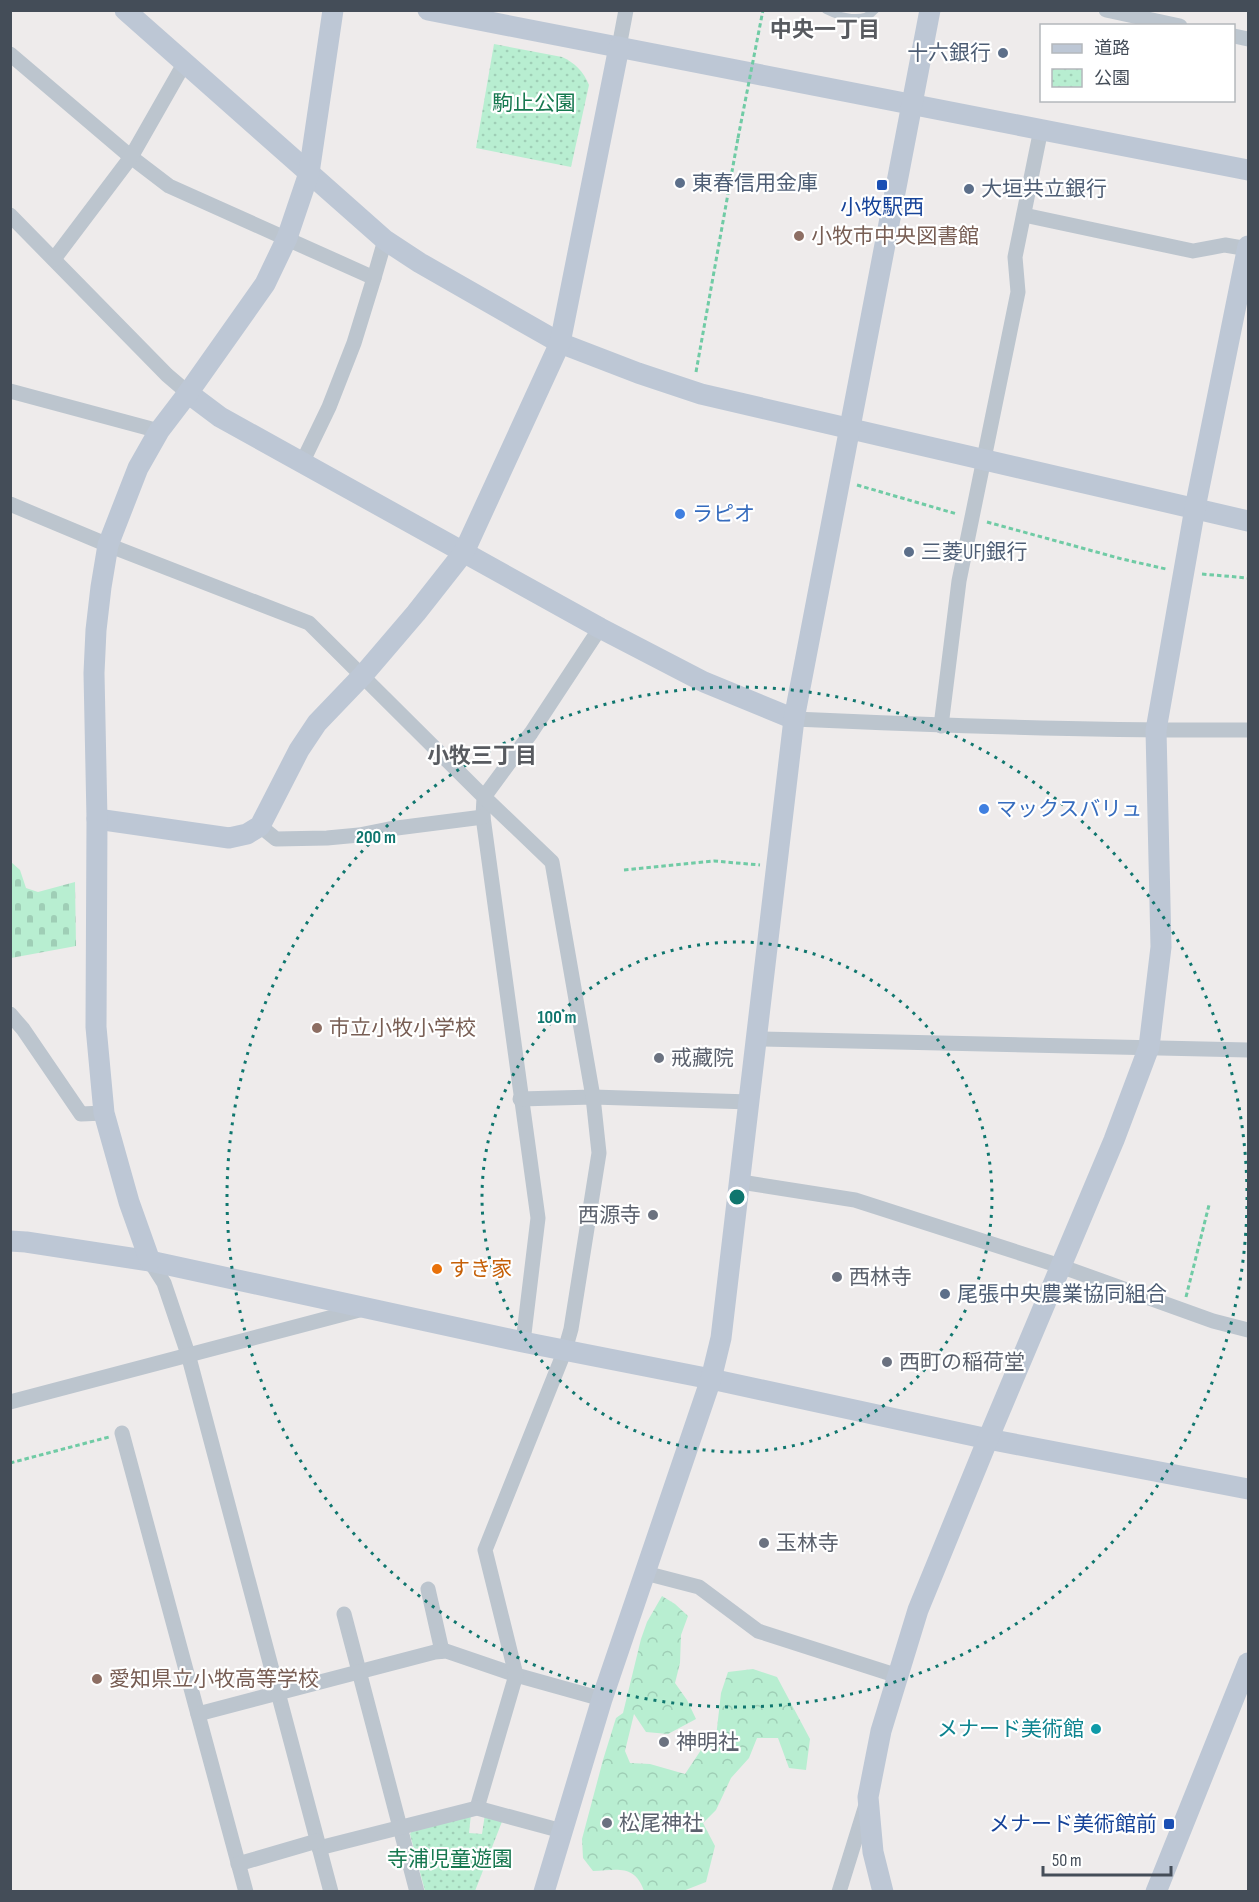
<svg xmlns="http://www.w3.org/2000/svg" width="1259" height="1902" font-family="'Sofia Sans Condensed','Noto Sans JP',sans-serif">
	<defs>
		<pattern id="forest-crowns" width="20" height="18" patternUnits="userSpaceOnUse" patternTransform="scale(1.5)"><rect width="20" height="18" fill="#b8eed1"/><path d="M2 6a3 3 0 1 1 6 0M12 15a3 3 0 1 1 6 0" fill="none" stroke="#9fceb6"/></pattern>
		<pattern id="cemetery-stones" width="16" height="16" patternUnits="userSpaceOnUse" patternTransform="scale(1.5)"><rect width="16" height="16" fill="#b8eed1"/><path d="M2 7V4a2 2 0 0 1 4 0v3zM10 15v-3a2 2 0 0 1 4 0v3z" fill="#9fceb6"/></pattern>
		<pattern id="park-dots" width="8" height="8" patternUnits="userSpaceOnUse" patternTransform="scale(1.5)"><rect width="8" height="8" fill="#b8eed1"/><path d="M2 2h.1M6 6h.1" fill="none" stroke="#9fceb6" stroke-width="1.8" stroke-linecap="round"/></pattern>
	</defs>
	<rect width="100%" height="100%" fill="#eeebeb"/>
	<path fill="url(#forest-crowns)" d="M662,1596L675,1604L688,1616L681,1635L680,1663L675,1683L687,1700L696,1719L668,1734L646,1732L634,1714L625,1751L630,1763L650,1764L685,1774L705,1744L715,1746L721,1693L728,1672L753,1669L777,1677L810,1739L806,1770L789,1768L778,1738H757L749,1758L731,1778L716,1810L703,1823L715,1846L706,1882L683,1891H644C635,1864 617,1870 593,1871L583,1858L582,1839L603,1760L616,1718L623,1713L641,1639L647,1622Z"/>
	<path fill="url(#cemetery-stones)" d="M11,862L20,870L26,888L38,892L75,882L76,946L11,958Z"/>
	<g fill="url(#park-dots)">
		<path d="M494,44L562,57C575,63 583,71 589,85L571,167L476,148Z"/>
		<path d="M471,1814L469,1833L482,1834L485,1814L503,1819L475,1891H425L410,1834L413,1829Z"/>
	</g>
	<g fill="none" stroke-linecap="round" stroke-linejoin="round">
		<g stroke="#70cba5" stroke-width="3" stroke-dasharray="4.5 3" stroke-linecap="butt">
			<path d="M696,372L738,138"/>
			<path d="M857,485L957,514"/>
			<path d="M987,522L1122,559L1166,569"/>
			<path d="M1202,574L1248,578"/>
			<path d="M624,870L714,861L760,865"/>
			<path d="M1186,1297L1209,1205"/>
			<path d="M10,1463L109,1437"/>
		</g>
		<path stroke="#bcc5ce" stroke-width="8" d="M826,10C840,17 863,24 875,10"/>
		<g stroke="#bcc5ce" stroke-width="15">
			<path d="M1106,10L1180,26"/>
			<path d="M1234,36L1248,39"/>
			<path d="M619,47L626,10"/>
			<path d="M10,54L131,157L169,186L374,278L354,343L329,407L302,463"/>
			<path d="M10,215L167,375L188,393"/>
			<path d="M1024,215L1193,251L1225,245L1248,249"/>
			<path d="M54,259L131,157L184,64"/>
			<path d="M374,278L385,240"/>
			<path d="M10,391L159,431"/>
			<path d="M10,504L108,545L309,623L484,797L483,817L538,1218L523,1342"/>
			<path d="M794,719C946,726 1097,731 1248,730"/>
			<path d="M941,726L959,581L1018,292L1015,257L1041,129"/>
			<path d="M260,826L276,839L327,838L359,835L389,829L483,817"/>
			<path d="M10,1014L23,1029L81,1114L104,1113"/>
			<path d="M757,1039L1248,1050"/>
			<path d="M520,1099L593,1097L750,1102"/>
			<path d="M741,1182L855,1200L1060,1266L1213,1321L1248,1330"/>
			<path d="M150,1261L164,1283L188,1354L331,1892"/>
			<path d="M10,1402L363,1309"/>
			<path d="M122,1433L246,1892"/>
			<path d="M645,1573L699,1587L758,1631L898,1676"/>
			<path d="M428,1589L442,1651"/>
			<path d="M344,1614L417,1892"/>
			<path d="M198,1714L435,1652L446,1651L516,1675L602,1699"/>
			<path d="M477,1808L516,1675L485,1550L565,1350L571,1329L599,1153L593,1097L552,862L484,797L531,733L600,628"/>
			<path d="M319,1848L477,1808L562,1831"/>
			<path d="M238,1864L317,1841"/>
			<path d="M839,1892L866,1805"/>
		</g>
		<g stroke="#bdc7d5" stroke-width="21">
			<path d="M125,10L385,240L420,263L560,343L638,373L701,394L1248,521"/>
			<path d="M428,10L1248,170"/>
			<path d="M188,393L220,417L600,628L704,682L794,719"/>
			<path d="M97,819L229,838L247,834L260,826L299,750L317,723L363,675L416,613L464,552L560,343L619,47"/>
			<path d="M10,1241L26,1242L150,1261L523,1342L711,1379L988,1439L1248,1489"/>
			<path d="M150,1261L129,1202L104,1113L96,1027L97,819L94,673L96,630L101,587L108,545L138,468L159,431L188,393L265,284L287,238L309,173L333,10"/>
			<path d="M544,1892L602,1699L711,1379L721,1338L794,719L930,10"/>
			<path d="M883,1892L873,1852L868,1797L881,1731L918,1610L988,1439L1114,1140L1149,1047L1161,947L1156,730L1195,508L1248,246"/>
			<path d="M1156,1892L1248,1663"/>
		</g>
		<path stroke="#70cba5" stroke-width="3" stroke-dasharray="4.5 3" stroke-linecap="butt" d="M738,138L763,10"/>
	</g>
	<g fill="none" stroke="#0f766e" stroke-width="3" stroke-dasharray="3 6">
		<circle cx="737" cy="1197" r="255"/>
		<circle cx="737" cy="1197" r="510"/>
	</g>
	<g fill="#5c6f8a" stroke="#fff" stroke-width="2">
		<circle cx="1003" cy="53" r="6"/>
		<circle cx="680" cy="183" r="6"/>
		<circle cx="969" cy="189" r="6"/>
		<circle cx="909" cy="552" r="6"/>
		<circle cx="945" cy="1294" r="6"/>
	</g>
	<g fill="#1a4fb4" stroke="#fff" stroke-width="2">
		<rect x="876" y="179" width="12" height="12" rx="3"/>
		<rect x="1163" y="1818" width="12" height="12" rx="3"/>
	</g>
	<g fill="#8d6e63" stroke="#fff" stroke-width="2">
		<circle cx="799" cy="236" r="6"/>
		<circle cx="317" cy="1028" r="6"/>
		<circle cx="97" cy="1679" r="6"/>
	</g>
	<g fill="#3f7fe0" stroke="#fff" stroke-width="2">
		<circle cx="680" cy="514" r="6"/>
		<circle cx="984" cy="809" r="6"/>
	</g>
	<g fill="#6b7280" stroke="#fff" stroke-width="2">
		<circle cx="659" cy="1058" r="6"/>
		<circle cx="653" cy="1215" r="6"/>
		<circle cx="837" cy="1277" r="6"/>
		<circle cx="887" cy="1362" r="6"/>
		<circle cx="764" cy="1543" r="6"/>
		<circle cx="664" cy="1742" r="6"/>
		<circle cx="607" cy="1823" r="6"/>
	</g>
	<circle fill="#e8710a" stroke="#fff" stroke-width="2" cx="437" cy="1269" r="6"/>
	<circle fill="#0f9aa8" stroke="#fff" stroke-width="2" cx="1096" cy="1729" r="6"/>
	<g text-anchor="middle" stroke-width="4.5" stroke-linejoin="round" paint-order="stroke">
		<g font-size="21" fill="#4e5e75" stroke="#fff" text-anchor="start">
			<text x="991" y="60" text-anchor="end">十六銀行</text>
			<text x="692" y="190">東春信用金庫</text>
			<text x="981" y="196">大垣共立銀行</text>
			<text x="921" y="559">三菱UFJ銀行</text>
			<text x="957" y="1301">尾張中央農業協同組合</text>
		</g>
		<g font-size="21" fill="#16784f" stroke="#fff">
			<text x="534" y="110">駒止公園</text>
			<text x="450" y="1866">寺浦児童遊園</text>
		</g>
		<g font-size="21" fill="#164399" stroke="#fff">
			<text x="882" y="214">小牧駅西</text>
			<text x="1157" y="1831" text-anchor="end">メナード美術館前</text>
		</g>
		<g font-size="21" fill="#785e54" stroke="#fff" text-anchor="start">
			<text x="811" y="243">小牧市中央図書館</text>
			<text x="329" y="1035">市立小牧小学校</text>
			<text x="109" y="1686">愛知県立小牧高等学校</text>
		</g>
		<g font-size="21" fill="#366cbe" stroke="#fff" text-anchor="start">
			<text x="692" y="521">ラピオ</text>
			<text x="996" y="816">マックスバリュ</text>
		</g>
		<g font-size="21" fill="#5b616d" stroke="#fff" text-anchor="start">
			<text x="671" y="1065">戒藏院</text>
			<text x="641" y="1222" text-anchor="end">西源寺</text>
			<text x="849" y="1284">西林寺</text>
			<text x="899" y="1369">西町の稲荷堂</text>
			<text x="776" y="1550">玉林寺</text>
			<text x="676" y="1749">神明社</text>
			<text x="619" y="1830">松尾神社</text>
		</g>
		<g font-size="21" fill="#c56008" stroke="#fff" text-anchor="start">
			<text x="449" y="1276">すき家</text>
		</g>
		<g font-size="21" fill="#0d838f" stroke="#fff" text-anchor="end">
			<text x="1084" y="1736">メナード美術館</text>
		</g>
		<g font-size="22" font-weight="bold" fill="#585b60" stroke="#fff">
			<text x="825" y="37">中央一丁目</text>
			<text x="482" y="763">小牧三丁目</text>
		</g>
	</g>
	<circle cx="737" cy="1197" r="9" fill="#0f766e" stroke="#fff" stroke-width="3"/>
	<g font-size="18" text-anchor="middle" font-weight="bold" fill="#0f766e" stroke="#fff" stroke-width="4.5" stroke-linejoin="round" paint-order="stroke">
		<text x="376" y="843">200 m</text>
		<text x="557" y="1023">100 m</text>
	</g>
	<rect width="1259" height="1902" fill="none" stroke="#444d58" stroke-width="24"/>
	<rect x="1040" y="24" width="195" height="78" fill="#ffffff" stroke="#b4b8bc" stroke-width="1.5"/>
	<rect x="1052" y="44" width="30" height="9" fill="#bdc7d5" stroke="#b4b8bc" stroke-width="1.5"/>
	<text x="1094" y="54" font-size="18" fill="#444d58">道路</text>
	<rect x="1052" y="69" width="30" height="18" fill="url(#park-dots)" stroke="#b4b8bc" stroke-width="1.5"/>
	<text x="1094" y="84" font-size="18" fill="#444d58">公園</text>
	<path d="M1043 1866v9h128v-9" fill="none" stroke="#444d58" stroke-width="3"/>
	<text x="1052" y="1866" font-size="18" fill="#444d58" stroke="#ffffff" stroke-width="4.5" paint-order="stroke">50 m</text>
</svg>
